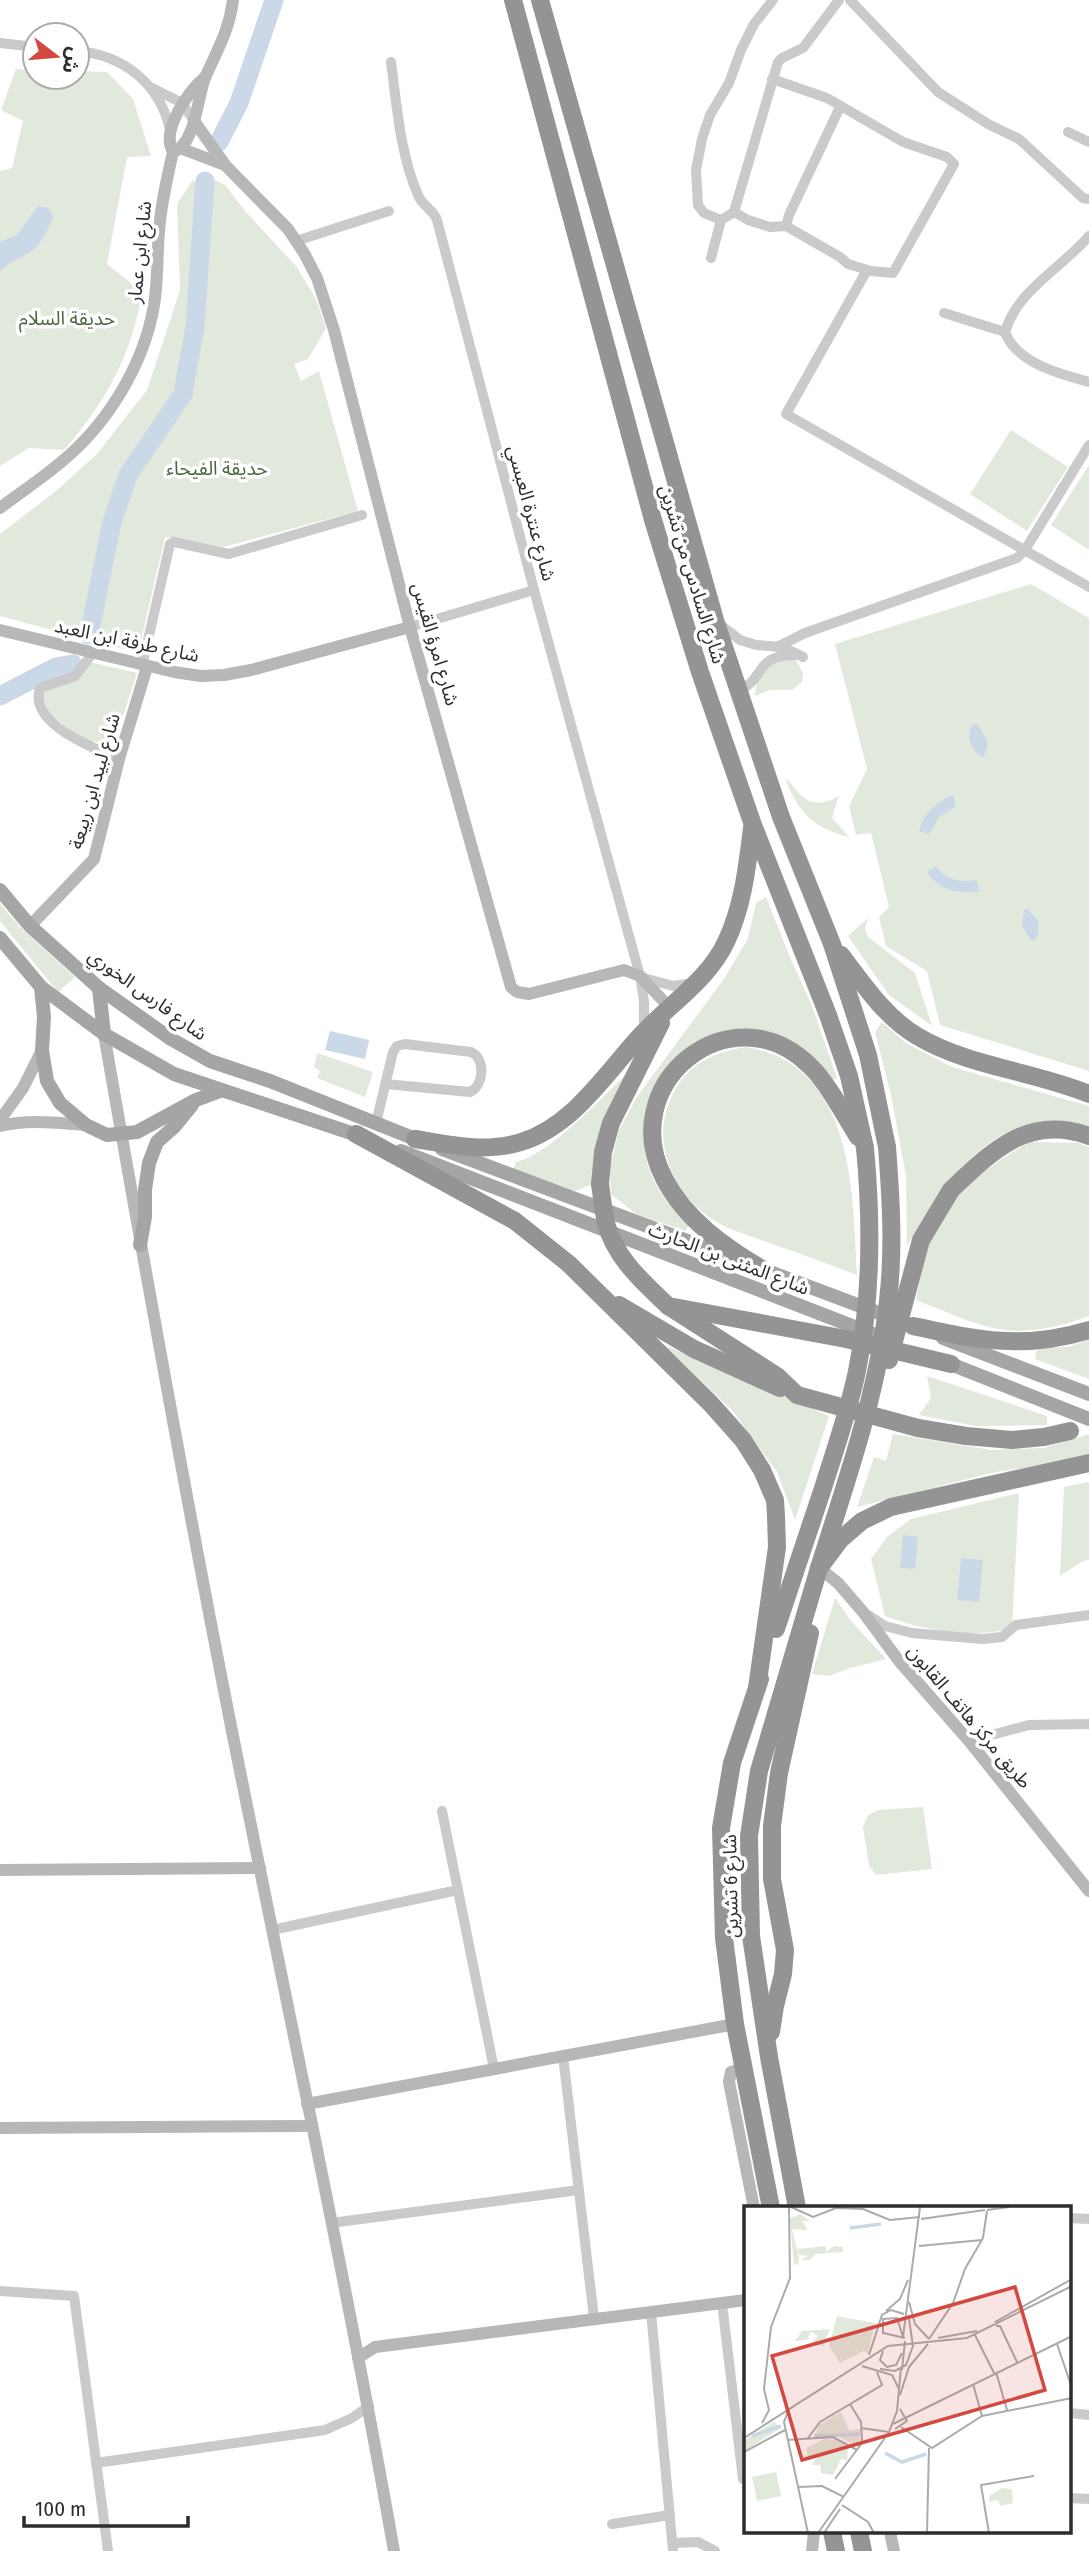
<svg xmlns="http://www.w3.org/2000/svg" width="1089" height="2551" font-family="'Fira Sans Condensed','Noto Sans Arabic',sans-serif">
	<rect width="100%" height="100%" fill="#fff"/>
	<g fill="#e1e9dc">
		<path d="M16,69L35,70V77H77V71L107,72L133,99L151,156L127,157L107,264L142,292C132,355 105,403 64,450L29,448L0,466V171L12,168L23,121L1,110Z"/>
		<path d="M213,179L225,185L246,212L296,266L316,299L326,328L308,359L294,364L301,381L319,371L358,511L223,547L165,537L138,653L0,616V534L56,491L97,454L147,390L180,290L177,204L192,181L199,182L188,330L178,382L192,385L203,317L208,193Z"/>
		<path d="M1011,430L1068,467L1027,531L970,494Z"/>
		<path d="M1089,465V550L1051,525Z"/>
		<path d="M1031,584L1089,618V1071L940,1025L927,971L886,946L879,917L889,907L871,833L856,835L849,806L867,769L835,644Z"/>
		<path d="M794,657L803,673L802,682L792,690H770L755,696C759,664 764,664 794,657Z"/>
		<path d="M89,662L137,673L115,741L84,742L48,712L42,693L76,679Z"/>
		<path d="M786,780H788C804,801 813,810 839,796L832,818L849,837C815,829 798,813 786,780Z"/>
		<path d="M766,897L789,955L812,1006L837,1078L829,1082C824,1074 819,1062 812,1056C750,1000 660,1037 646,1117C643,1136 643,1156 651,1174C659,1195 674,1210 690,1224L685,1231L636,1214L611,1194L610,1167L619,1130L636,1098L726,976L748,938L756,903Z"/>
		<path d="M0,904L23,930L75,977L58,992L0,921Z"/>
		<path d="M868,918L865,928L868,937L915,973L932,1026L889,995L848,936Z"/>
		<path d="M882,1022L906,1043L952,1067L1089,1106V1128C1076,1126 1059,1120 1046,1121C979,1127 938,1194 907,1246L906,1176L891,1095L875,1032Z"/>
		<path d="M746,1047C760,1050 775,1053 787,1061C855,1104 853,1204 857,1275C825,1263 793,1251 761,1240C745,1234 726,1229 712,1219C674,1194 652,1145 669,1103C684,1065 708,1054 746,1047Z"/>
		<path d="M317,1053L373,1072L365,1097L317,1078L320,1071L314,1067Z"/>
		<path d="M646,1054L595,1150L591,1185L575,1191L513,1170L516,1162C553,1154 616,1083 646,1054Z"/>
		<path d="M1030,1142L1079,1143L1089,1147V1316C1060,1327 1029,1334 998,1329C974,1325 940,1309 916,1300C920,1281 923,1256 931,1238C955,1189 984,1168 1030,1142Z"/>
		<path d="M1089,1340V1379L1035,1359L1037,1348L1068,1347Z"/>
		<path d="M662,1344L829,1416L795,1520L777,1472L732,1410Z"/>
		<path d="M927,1376L1047,1416V1425L976,1426L919,1415L931,1398Z"/>
		<path d="M893,1434L991,1450L1044,1448L1089,1434V1458L991,1473L857,1507L874,1457L886,1461Z"/>
		<path d="M1089,1482V1560L1083,1561L1060,1576L1064,1487Z"/>
		<path d="M1019,1493L1012,1628C971,1640 924,1630 885,1616L871,1559L887,1537L911,1519Z"/>
		<path d="M835,1598L851,1621L886,1659L850,1668L829,1676L812,1674Z"/>
		<path d="M923,1807L932,1869L876,1875L869,1866L863,1827L868,1815L879,1810Z"/>
	</g>
	<g fill="#cad8e7">
		<path d="M38,206L48,208L53,216C50,226 41,244 33,250C21,258 10,261 0,271V242L17,235Z"/>
		<path d="M973,724L978,725C985,738 993,743 983,757C971,750 965,738 973,724Z"/>
		<path d="M953,795L956,806L939,817L929,834L919,831C923,814 936,802 953,795Z"/>
		<path d="M936,866C945,880 960,883 977,880L979,892C959,894 939,891 927,872Z"/>
		<path d="M1027,909L1038,920V935L1034,941L1030,939L1022,926L1024,910Z"/>
		<path d="M330,1031L369,1040L365,1059L325,1050Z"/>
		<path d="M903,1535L918,1537L915,1569L900,1568Z"/>
		<path d="M961,1558L983,1560L979,1602L957,1600Z"/>
	</g>
	<g fill="none" stroke-linecap="round" stroke-linejoin="round">
		<g stroke="#cad8e7" stroke-width="19">
			<path d="M219,142L239,103L274,0"/>
			<path d="M89,635L112,522L128,475L183,394L195,326L205,181"/>
			<path d="M0,696L56,667L73,664"/>
		</g>
		<g stroke="#cacaca" stroke-width="10">
			<path d="M850,0L938,92L988,124L1019,139L1083,198L1089,199"/>
			<path d="M0,43L35,47"/>
			<path d="M77,51C124,55 160,84 170,130"/>
			<path d="M391,62C397,106 400,154 418,195C422,206 433,209 437,220L534,590L640,976L644,1001V1031"/>
			<path d="M152,88L182,103L194,121"/>
			<path d="M1068,132L1089,142"/>
			<path d="M734,212L748,220L770,227L786,226L840,257L848,264L871,271L893,273L954,164L947,157L903,142L827,98L772,79"/>
			<path d="M721,220L704,213L698,205L696,170L702,139L710,115L729,83L741,50L754,24L773,0"/>
			<path d="M786,226L789,215L840,107"/>
			<path d="M1089,236C1063,267 1017,290 1005,332C1016,363 1060,374 1089,382"/>
			<path d="M296,241L389,211"/>
			<path d="M711,258L721,220L734,212L778,62L782,58L803,48L839,0"/>
			<path d="M867,270L786,414L1089,587"/>
			<path d="M944,313L1005,332"/>
			<path d="M718,623L740,640L756,645L783,647L803,657"/>
			<path d="M410,627L534,590"/>
			<path d="M777,647L805,633L1017,558L1025,550L1089,445"/>
			<path d="M92,654L75,676L40,688C28,724 94,748 119,759"/>
			<path d="M142,666L170,544L174,542L229,554L362,515"/>
			<path d="M739,691C766,678 754,655 795,655"/>
			<path d="M644,978L673,986L693,983"/>
			<path d="M376,1123L393,1052L397,1046L405,1044L471,1052C486,1059 484,1085 470,1092L385,1084"/>
			<path d="M868,1615L885,1626L912,1633L982,1639L1002,1637L1016,1625L1089,1615"/>
			<path d="M969,1741L1029,1725L1089,1724"/>
			<path d="M442,1811L494,2069"/>
			<path d="M272,1930L458,1890"/>
			<path d="M563,2056L594,2318"/>
			<path d="M1070,2218L1089,2219"/>
			<path d="M331,2223L579,2190"/>
			<path d="M0,2291L74,2296L108,2551"/>
			<path d="M722,2303L743,2479"/>
			<path d="M651,2312L673,2551"/>
			<path d="M1070,2413L1089,2415"/>
			<path d="M96,2463L325,2430L352,2418L369,2406"/>
			<path d="M1070,2498L1089,2499"/>
			<path d="M612,2524L670,2515"/>
			<path d="M673,2543L698,2542L715,2551"/>
		</g>
		<g stroke="#b7b7b7" stroke-width="12">
			<path d="M194,121L226,166L288,229L304,253L317,278L334,330L410,627L511,987L517,992L529,994L624,970L640,976L670,1008"/>
			<path d="M180,148L222,164"/>
			<path d="M173,152C196,144 197,98 205,78C217,50 229,32 233,0"/>
			<path d="M0,508C20,493 41,479 60,463C107,425 144,365 154,305C158,281 157,255 159,231C161,204 167,178 173,152C160,130 189,91 205,77"/>
			<path d="M0,630L174,672L201,676L224,675L251,670L410,627"/>
			<path d="M30,926L94,859L119,759L147,667"/>
			<path d="M104,1034C144,1264 185,1493 230,1721C285,1998 345,2273 394,2551"/>
			<path d="M0,1120L23,1088L42,1050"/>
			<path d="M0,1126C28,1119 57,1123 86,1125"/>
			<path d="M819,1568L838,1583L863,1612L899,1661L969,1741L1089,1891"/>
			<path d="M0,1870L260,1868"/>
			<path d="M744,2068L731,2072L729,2082L754,2208"/>
			<path d="M307,2104L735,2024"/>
			<path d="M0,2128L311,2126"/>
			<path d="M358,2358L375,2347L746,2300"/>
			<path d="M890,2532L894,2551"/>
			<path d="M812,2551L814,2532"/>
		</g>
		<g stroke="#a5a5a5" stroke-width="14">
			<path d="M0,890L30,926L99,988L171,1039L210,1061L270,1081L423,1142"/>
			<path d="M0,938L41,987L104,1034L174,1074L366,1138"/>
			<path d="M41,987L44,1017L42,1050L47,1081L60,1103L86,1125L107,1135L137,1132L196,1100L220,1091"/>
			<path d="M99,988L104,1034"/>
			<path d="M442,1149L895,1319"/>
			<path d="M401,1151L891,1341"/>
			<path d="M140,1245L145,1217V1190L149,1163L157,1142L174,1127L192,1105"/>
			<path d="M943,1338L1089,1394"/>
			<path d="M943,1361L1089,1419"/>
		</g>
		<g stroke="#949494" stroke-width="18">
			<path d="M513,0L653,520L700,672L753,825L828,1015L849,1076L865,1148"/>
			<path d="M540,0L715,620L781,817L832,944L868,1055L887,1147"/>
			<path d="M841,955C863,984 885,1017 917,1036C969,1067 1034,1071 1089,1094"/>
			<path d="M356,1134L515,1221L569,1264L711,1404L743,1440L762,1470L775,1500L776,1516L777,1547L757,1688"/>
			<path d="M415,1139C451,1145 486,1153 521,1142C574,1126 607,1071 643,1033C671,1003 708,980 726,942C743,906 747,868 752,828"/>
			<path d="M600,1184L603,1152L611,1123L661,1023"/>
			<path d="M951,1190C992,1151 1028,1114 1089,1136"/>
			<path d="M762,1269C725,1247 686,1220 665,1180C613,1084 731,988 810,1066C827,1082 845,1116 858,1137"/>
			<path d="M619,1305L694,1349L780,1388"/>
			<path d="M668,1306L777,1376L797,1395L918,1428L966,1436L1012,1440L1044,1437L1070,1431"/>
			<path d="M674,1307L846,1339L951,1364"/>
			<path d="M913,1326C978,1340 1023,1350 1089,1330"/>
			<path d="M760,1679L732,1763L721,1828L724,1938L735,2024L771,2208"/>
			<path d="M771,2032L775,2006L783,1974L785,1950L772,1879V1826L779,1773L810,1633"/>
			<path d="M797,2208L769,2057L751,1936L749,1836L759,1771L819,1568L840,1540L862,1521L891,1507L1089,1463"/>
			<path d="M832,2532L836,2551"/>
			<path d="M859,2532L863,2551"/>
		</g>
		<g stroke="#949494" stroke-width="18">
			<path d="M600,1184C602,1197 603,1210 606,1223C615,1258 643,1282 668,1306"/>
			<path d="M889,1360L921,1240L951,1190"/>
			<path d="M819,1568C846,1482 878,1392 888,1301C894,1250 891,1199 887,1147"/>
			<path d="M776,1629C792,1582 807,1535 823,1488C835,1450 849,1410 857,1371C872,1297 872,1223 865,1148"/>
		</g>
	</g>
	<g text-anchor="middle" stroke-width="7" stroke-linejoin="round" paint-order="stroke">
		<g font-size="19" fill="#2d2d2d" stroke="#fff">
			<text transform="translate(139 252) rotate(-84)" y="7">شارع ابن عمار</text>
			<text transform="translate(532 513) rotate(75)" y="7">شارع عنترة العبسي</text>
			<text transform="translate(693 574) rotate(73)" y="7">شارع السادس من تشرين</text>
			<text transform="translate(127 640) rotate(12)" y="7">شارع طرفة ابن العبد</text>
			<text transform="translate(436 644) rotate(74)" y="7">شارع امرؤ القيس</text>
			<text transform="translate(94 781) rotate(-74)" y="7">شارع لبيد ابن ربيعة</text>
			<text transform="translate(148 994) rotate(36)" y="7">شارع فارس الخوري</text>
			<text transform="translate(729 1258) rotate(21)" y="7">شارع المثنى بن الحارث</text>
			<text transform="translate(970 1716) rotate(50)" y="7">طريق مركز هاتف القابون</text>
			<text transform="translate(730 1886) rotate(-91)" y="7">شارع 6 تشرين</text>
		</g>
		<g font-size="19" fill="#4b643f" stroke="#fff">
			<text x="67" y="325">حديقة السلام</text>
			<text x="217" y="475">حديقة الفيحاء</text>
		</g>
	</g>
	<g transform="translate(744 2206)">
		<rect width="327" height="327" fill="#fff"/>
		<path d="M56,8L66,15H59L63,24L48,23L55,51V57L50,59L46,13ZM82,40V46L90,40L99,41V46L71,48L66,54H57L64,50L56,49L53,43ZM93,110L131,117L124,148L120,145L96,157L85,140ZM86,123L79,140L67,137L74,130L67,126L63,134L51,135L58,125ZM97,206L105,224L116,223L115,241L91,229L70,231L75,219ZM30,216L37,222L0,245V234ZM82,232L99,236L104,244L103,254L97,253L89,269L77,267L76,259H68L74,249L64,251L62,242ZM32,266L37,290L13,295L8,271ZM258,282L268,283L269,297L257,300L253,294L245,296V290Z" fill="#e1e9dc"/>
		<path fill="none" stroke="#cad8e7" stroke-width="3.5" d="M106,22L137,18M8,230L37,220M70,230L116,228M141,247L158,256L182,248"/>
		<path fill="none" stroke="#ababab" stroke-width="2" d="M47,1L69,11L92,2L119,3L146,14L176,11M243,4L265,1M177,13L241,4M175,40L238,34M165,96L171,118L185,133M142,105L156,93L164,74M251,116L328,73M252,120H256L273,156M231,129L250,167M159,131L176,1M159,131L153,112L139,113V127L161,132M194,132L233,125M185,133L209,97L221,63L239,32L243,5M313,138L328,182M139,145L136,154L143,161L152,159L158,147M125,149L138,109L147,104L160,108M118,160L148,169L155,183M136,163L151,165L162,159L169,140L165,113M158,164L161,135M252,166L263,204M229,178L238,210M156,189L165,161L184,138M44,205L40,216L64,327M18,217L25,204L20,183L27,121L46,72L45,1M149,218L328,130M157,221L188,242L238,210L328,192M117,222L145,226M151,223L163,215L156,203M0,232L144,140L223,132L328,80M64,232L76,216L138,179L133,166M43,234L89,231L113,244M0,246L41,224M91,273L118,237L117,216L106,198M54,281L78,280L100,291M98,299L124,316L130,327M74,327L145,226L153,205L157,161M80,327L96,303M183,327L185,242M245,327L237,279L290,270"/>
		<path fill="#d34940" fill-opacity="0.15" stroke="#d34940" stroke-width="3.5" d="M271,81L301,184L58,254L28,150Z"/>
		<rect width="327" height="327" fill="none" stroke="#2d2d2d" stroke-width="3.5"/>
	</g>
	<g transform="translate(56 56) rotate(106)"><circle r="33" fill="#ffffff" stroke="#ababab" stroke-width="2"/>
	<path d="M0-5L12 26L0 18L-12 26Z" fill="#d34940"/>
	<text y="-10" font-size="19" font-weight="bold" text-anchor="middle" fill="#2d2d2d">ش</text>
	</g>
	<path d="M24 2516v10h164v-10" fill="none" stroke="#2d2d2d" stroke-width="3.5"/>
	<text x="35" y="2516" font-size="21" fill="#2d2d2d" stroke="#ffffff" stroke-width="5" paint-order="stroke">100 m</text>
</svg>
